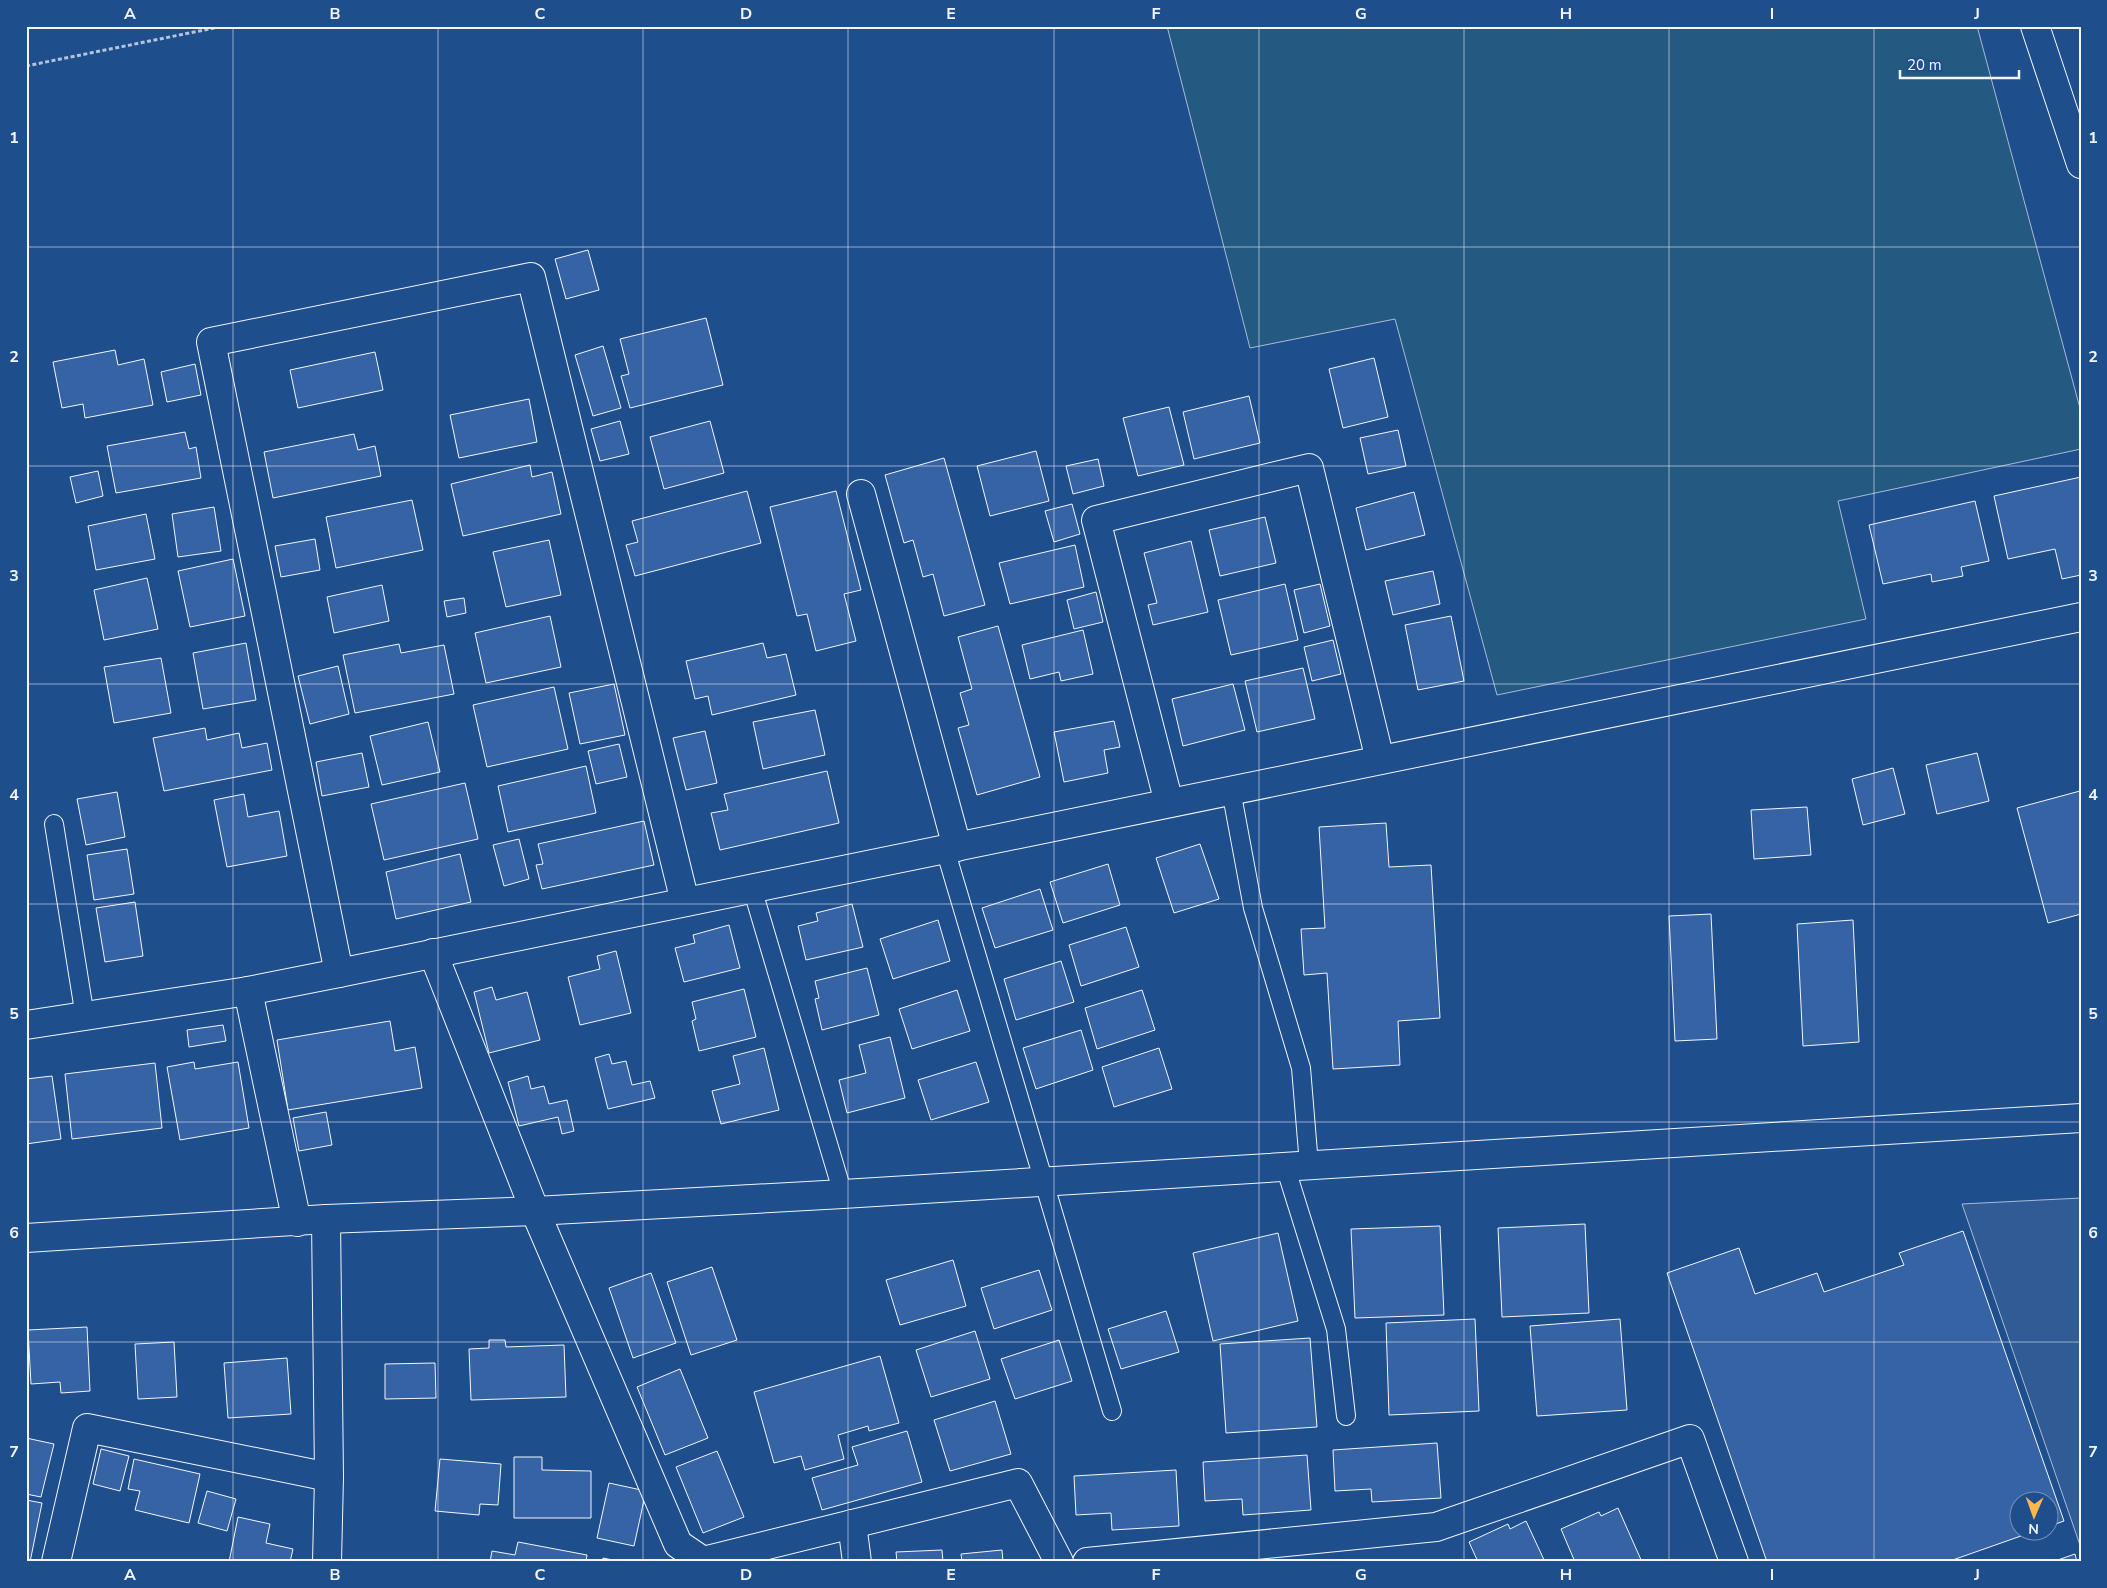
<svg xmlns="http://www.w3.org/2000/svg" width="2107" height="1588" font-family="'Nunito Sans',sans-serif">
	<rect width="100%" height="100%" fill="#1f4e8c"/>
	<path fill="#245a82" stroke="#a8bbd7" d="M1167,26H1977L2081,412V449L1838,501L1866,619L1497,695L1395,319L1250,348Z"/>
	<path fill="#305b95" stroke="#a8bbd7" d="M2081,1198V1548L1962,1204Z"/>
	<g fill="#3563a3" stroke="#f2f6ff">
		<path d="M588,250L599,290L566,299L555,259Z"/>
		<path d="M706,318L723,385L630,408L621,376L629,374L620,339Z"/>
		<path d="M603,346L621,408L593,416L575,355Z"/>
		<path d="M115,350L118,365L144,359L153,405L85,418L83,404L62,408L53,362Z"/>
		<path d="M375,352L383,390L298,408L290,370Z"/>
		<path d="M1374,358L1388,417L1343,428L1329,369Z"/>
		<path d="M195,364L201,395L167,402L161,372Z"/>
		<path d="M1249,396L1260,443L1194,459L1183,412Z"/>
		<path d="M529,399L537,442L459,458L450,415Z"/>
		<path d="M1169,407L1184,465L1138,476L1123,418Z"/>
		<path d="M620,421L629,454L600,461L591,429Z"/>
		<path d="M710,421L724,473L664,489L650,437Z"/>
		<path d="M1398,430L1406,466L1368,474L1360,438Z"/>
		<path d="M185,432L189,449L196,447L201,478L116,493L107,446Z"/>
		<path d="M354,434L358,450L375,446L381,476L273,498L264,452Z"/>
		<path d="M1036,451L1049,501L990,516L977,466Z"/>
		<path d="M944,458L985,605L944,616L933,574L923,577L913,540L904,543L885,475Z"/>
		<path d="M1098,459L1104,486L1073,494L1066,466Z"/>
		<path d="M530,465L532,477L552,472L561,514L463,536L451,484Z"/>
		<path d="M98,471L103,496L76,503L70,477Z"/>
		<path d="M2081,477V575L2062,579L2055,549L2008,559L1994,496Z"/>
		<path d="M747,491L761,543L635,576L626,545L638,542L632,521Z"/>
		<path d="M836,491L861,590L844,594L856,641L816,651L807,614L797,616L770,507Z"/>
		<path d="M1414,492L1425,535L1366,550L1356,508Z"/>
		<path d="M412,500L423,550L336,568L326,517Z"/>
		<path d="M1975,501L1989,561L1961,567L1963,576L1932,582L1931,574L1883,584L1869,525Z"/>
		<path d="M1072,504L1080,534L1054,542L1045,511Z"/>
		<path d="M214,507L221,551L178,557L172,514Z"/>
		<path d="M146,514L155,559L96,570L88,526Z"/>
		<path d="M1265,517L1276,563L1220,576L1209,530Z"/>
		<path d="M315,539L320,570L281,577L275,546Z"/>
		<path d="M549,540L561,595L506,607L493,552Z"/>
		<path d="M1191,541L1208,612L1153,625L1148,605L1157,603L1144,553Z"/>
		<path d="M1075,545L1084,587L1010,604L999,563Z"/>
		<path d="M233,559L245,616L190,627L178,571Z"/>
		<path d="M1433,571L1440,604L1393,615L1385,581Z"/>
		<path d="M147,578L158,629L104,640L94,590Z"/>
		<path d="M1285,584L1298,640L1231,655L1218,600Z"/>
		<path d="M1320,584L1330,626L1304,633L1294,590Z"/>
		<path d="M382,585L389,621L334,633L327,597Z"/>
		<path d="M1096,592L1103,622L1074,629L1067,600Z"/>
		<path d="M464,598L466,613L447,617L444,601Z"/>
		<path d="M550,616L561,667L486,683L475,633Z"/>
		<path d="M1451,616L1464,681L1418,690L1405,625Z"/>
		<path d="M998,626L1040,777L977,795L958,728L969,725L960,693L972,689L958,637Z"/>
		<path d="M1083,630L1093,674L1061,681L1059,672L1030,679L1022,645Z"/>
		<path d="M1333,640L1341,674L1312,681L1304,647Z"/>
		<path d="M246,643L256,700L203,709L193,653Z"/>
		<path d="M763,643L767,658L786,654L796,695L712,715L708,696L695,699L686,661Z"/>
		<path d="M399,644L401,653L444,645L454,694L355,713L343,655Z"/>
		<path d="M161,658L171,713L114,723L104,667Z"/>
		<path d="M338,666L349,714L310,724L298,676Z"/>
		<path d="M1303,668L1315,719L1257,732L1245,681Z"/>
		<path d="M614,684L625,735L580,744L569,693Z"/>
		<path d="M1233,684L1245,730L1183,746L1172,699Z"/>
		<path d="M554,687L568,749L487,767L473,705Z"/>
		<path d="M815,710L825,755L763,769L753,722Z"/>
		<path d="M1114,721L1120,747L1104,750L1108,773L1064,782L1054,732Z"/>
		<path d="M428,722L440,772L382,785L370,736Z"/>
		<path d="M205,728L207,740L239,733L242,748L267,743L272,770L164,791L153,738Z"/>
		<path d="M705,731L717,783L686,790L673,738Z"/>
		<path d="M619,744L627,777L596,784L588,751Z"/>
		<path d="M362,753L369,787L322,796L316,762Z"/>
		<path d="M1977,753L1989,801L1937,814L1926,765Z"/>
		<path d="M586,766L596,813L508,832L498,786Z"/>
		<path d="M1893,768L1905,814L1863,825L1852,779Z"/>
		<path d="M827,771L839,823L720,850L711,813L728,810L724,794Z"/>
		<path d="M465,783L478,839L384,860L371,804Z"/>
		<path d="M2080,791L2081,914L2048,923L2017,808Z"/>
		<path d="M117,792L125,837L86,845L77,799Z"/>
		<path d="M244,794L248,817L279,811L287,856L227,867L214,800Z"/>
		<path d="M1807,807L1811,855L1754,859L1751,810Z"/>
		<path d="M644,821L654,865L542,889L536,865L543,864L538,844Z"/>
		<path d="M1386,823L1389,867L1431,865L1440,1018L1398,1021L1400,1065L1333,1069L1327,973L1304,975L1301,929L1325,928L1319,827Z"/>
		<path d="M519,839L529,879L504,886L493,845Z"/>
		<path d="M1200,844L1219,899L1174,913L1156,858Z"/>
		<path d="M127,849L134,894L94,900L87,855Z"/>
		<path d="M460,854L471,902L396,919L386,872Z"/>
		<path d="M1108,864L1120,905L1063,923L1050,882Z"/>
		<path d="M1040,889L1053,930L995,948L982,908Z"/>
		<path d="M135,902L143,956L105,962L96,908Z"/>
		<path d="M852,904L863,947L806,960L798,926L818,921L816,913Z"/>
		<path d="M1711,914L1717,1039L1675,1041L1669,916Z"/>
		<path d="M938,920L950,961L893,979L880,939Z"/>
		<path d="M1853,920L1859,1042L1803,1046L1797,924Z"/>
		<path d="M729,925L740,968L684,982L675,948L695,943L693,935Z"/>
		<path d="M1126,927L1139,967L1081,986L1069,945Z"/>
		<path d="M616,951L631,1013L580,1025L568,977L600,969L597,956Z"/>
		<path d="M1061,961L1074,1002L1016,1020L1004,979Z"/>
		<path d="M867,968L879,1015L822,1030L815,999L819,998L815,981Z"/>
		<path d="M492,987L496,1000L527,992L540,1040L489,1053L474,992Z"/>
		<path d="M744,989L756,1037L699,1051L692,1021L696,1019L692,1002Z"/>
		<path d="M957,990L970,1031L912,1049L899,1009Z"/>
		<path d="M1142,990L1155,1030L1097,1049L1085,1008Z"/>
		<path d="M390,1021L395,1051L415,1047L422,1088L288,1110L277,1040Z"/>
		<path d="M223,1025L226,1041L189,1047L187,1030Z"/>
		<path d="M1081,1030L1093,1070L1036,1089L1023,1048Z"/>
		<path d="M890,1037L905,1098L847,1113L839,1080L866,1073L859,1045Z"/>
		<path d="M764,1048L779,1110L721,1124L712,1091L740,1084L733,1056Z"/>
		<path d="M1159,1048L1172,1089L1114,1107L1102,1067Z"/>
		<path d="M609,1054L612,1064L626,1061L632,1085L650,1081L655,1098L608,1109L595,1058Z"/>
		<path d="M194,1062L195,1069L238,1062L249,1128L180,1140L167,1067Z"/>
		<path d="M976,1062L989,1102L931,1120L918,1080Z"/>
		<path d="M155,1063L162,1128L72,1139L65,1074Z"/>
		<path d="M52,1076L61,1139L26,1144V1079Z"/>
		<path d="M528,1076L531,1089L544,1086L549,1104L567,1100L574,1131L562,1134L558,1117L519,1126L508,1082Z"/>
		<path d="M326,1112L332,1145L299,1151L293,1118Z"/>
		<path d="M1585,1224L1589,1313L1502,1317L1498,1228Z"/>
		<path d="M1440,1226L1444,1315L1355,1318L1351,1229Z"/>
		<path d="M1963,1231L2064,1521L2050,1526V1500H2020V1530H2038L1947,1562H1767L1667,1273L1739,1248L1755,1294L1817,1273L1824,1292L1904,1265L1899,1253Z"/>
		<path d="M1278,1233L1298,1321L1213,1341L1193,1253Z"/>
		<path d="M953,1260L966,1306L900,1325L886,1280Z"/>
		<path d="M712,1267L737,1340L691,1355L667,1282Z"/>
		<path d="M1039,1270L1052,1310L994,1329L981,1288Z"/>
		<path d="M651,1273L676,1343L633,1358L609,1288Z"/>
		<path d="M1166,1311L1179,1352L1121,1369L1108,1329Z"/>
		<path d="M1475,1319L1479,1411L1389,1415L1386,1323Z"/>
		<path d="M1620,1319L1627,1410L1537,1416L1530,1326Z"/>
		<path d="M87,1327L90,1391L61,1393L60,1382L31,1384L28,1330Z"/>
		<path d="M975,1331L990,1379L931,1397L916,1350Z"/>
		<path d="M1310,1338L1317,1427L1226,1433L1220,1344Z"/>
		<path d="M489,1340H505L506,1347L564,1345L566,1397L471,1400L469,1349L489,1348Z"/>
		<path d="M1059,1340L1072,1381L1015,1399L1001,1359Z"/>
		<path d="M174,1342L177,1397L138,1399L135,1344Z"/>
		<path d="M880,1356L899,1423L869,1431L868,1426L838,1435L844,1459L805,1470L801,1456L774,1463L754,1392Z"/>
		<path d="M287,1358L291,1414L228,1418L224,1363Z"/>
		<path d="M435,1363L436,1398L385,1399V1364Z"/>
		<path d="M680,1369L708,1438L665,1455L637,1387Z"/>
		<path d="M995,1401L1011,1454L950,1471L934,1420Z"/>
		<path d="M907,1431L922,1482L822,1510L812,1478L858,1465L852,1447Z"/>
		<path d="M26,1438L54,1444L41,1497L26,1494Z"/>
		<path d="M1437,1443L1441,1498L1372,1502L1371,1489L1335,1491L1333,1450Z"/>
		<path d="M101,1449L129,1456L120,1491L93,1484Z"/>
		<path d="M717,1451L744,1517L703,1533L676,1467Z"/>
		<path d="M1307,1455L1311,1510L1243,1515L1242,1499L1205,1501L1203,1462Z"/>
		<path d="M514,1457H542V1470L591,1471V1518H514Z"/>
		<path d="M134,1459L200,1474L189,1523L135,1510L140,1491L128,1489Z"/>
		<path d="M440,1459L501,1464L498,1505L480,1504L479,1515L435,1511Z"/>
		<path d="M1176,1470L1179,1526L1112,1530L1111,1513L1076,1515L1074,1476Z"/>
		<path d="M609,1483L646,1491L634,1546L597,1538Z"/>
		<path d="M207,1491L236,1499L227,1531L198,1523Z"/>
		<path d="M26,1500L42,1503L30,1562H26Z"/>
		<path d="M1618,1508L1642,1562H1575L1561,1529L1599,1512L1601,1516Z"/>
		<path d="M238,1517L270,1524L266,1543L293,1549L290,1562H229Z"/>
		<path d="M1526,1521L1545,1562H1478L1469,1542L1508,1524L1510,1529Z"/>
		<path d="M518,1542L587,1555L586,1562H490L492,1551L515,1555Z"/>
		<path d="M942,1550L943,1562H897L896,1552Z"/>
		<path d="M1002,1550L1003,1562H962L961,1554Z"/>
		<path d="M2075,1554L2077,1562H2052Z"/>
		<path d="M603,1558L622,1562H602Z"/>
	</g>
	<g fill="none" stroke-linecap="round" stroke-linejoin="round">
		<defs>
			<g id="service">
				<path d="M1231,790L1253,908L1301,1068L1309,1165"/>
				<path d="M54,824L85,1017"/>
				<path d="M945,849L1112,1411"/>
				<path d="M752,888L843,1194"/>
				<path d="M1285,1166L1336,1329L1346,1416"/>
			</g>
			<g id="minor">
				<path d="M861,494L957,847"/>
				<path d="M1169,803L1096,520L1309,468L1380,760"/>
				<path d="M433,953L535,1211L678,1544L703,1561L1018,1483L1059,1562"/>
				<path d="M339,973L211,342L531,277L685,902"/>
				<path d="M248,991L297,1222"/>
				<path d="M326,1219L329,1477L327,1562"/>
				<path d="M852,1524L857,1562"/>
				<path d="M56,1562L87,1428L329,1477"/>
				<path d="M1087,1562L1436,1527L1690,1439L1734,1562"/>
			</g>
			<g id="tertiary">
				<path d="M2035,26L2081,164"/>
				<path d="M26,1025L248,991L339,973L2081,617"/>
				<path d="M26,1238L326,1219L535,1211L843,1194L2081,1118"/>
			</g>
		</defs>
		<use href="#service" stroke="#f2f6ff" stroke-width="20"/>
		<use href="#minor" stroke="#f2f6ff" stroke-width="30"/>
		<use href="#tertiary" stroke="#f2f6ff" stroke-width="30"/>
		<path stroke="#b3c4dc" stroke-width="3" stroke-dasharray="4 2.5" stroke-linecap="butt" d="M26,66L224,26"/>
		<use href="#service" stroke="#1f4e8c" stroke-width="18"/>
		<use href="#minor" stroke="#1f4e8c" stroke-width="28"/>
		<use href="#tertiary" stroke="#1f4e8c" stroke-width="28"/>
	</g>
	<path fill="none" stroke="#f2f6ff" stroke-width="1" stroke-opacity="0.55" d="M233,26V1562M438,26V1562M643,26V1562M848,26V1562M1054,26V1562M1259,26V1562M1464,26V1562M1669,26V1562M1874,26V1562M26,247H2081M26,466H2081M26,684H2081M26,904H2081M26,1122H2081M26,1342H2081"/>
	<rect width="2107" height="1588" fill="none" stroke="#1f4e8c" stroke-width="55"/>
	<g transform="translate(2034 1516) rotate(182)"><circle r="24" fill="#1f4e8c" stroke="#7391ba"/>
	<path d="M0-4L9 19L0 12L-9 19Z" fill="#ffb74d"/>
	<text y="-8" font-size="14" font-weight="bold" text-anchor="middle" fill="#f2f6ff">N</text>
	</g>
	<path d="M1900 70v8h119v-8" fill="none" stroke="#f2f6ff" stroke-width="2.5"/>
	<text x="1907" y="70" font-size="15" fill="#f2f6ff" stroke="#1f4e8c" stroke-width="4" paint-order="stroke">20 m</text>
	<rect x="28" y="28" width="2052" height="1532" fill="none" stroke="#f2f6ff" stroke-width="2"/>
	<g font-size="16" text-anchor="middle" font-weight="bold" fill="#f2f6ff">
		<text x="130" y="19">A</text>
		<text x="335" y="19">B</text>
		<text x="540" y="19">C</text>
		<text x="746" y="19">D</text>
		<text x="951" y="19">E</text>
		<text x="1156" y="19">F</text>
		<text x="1361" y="19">G</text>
		<text x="1566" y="19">H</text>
		<text x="1772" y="19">I</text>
		<text x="1977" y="19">J</text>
		<text x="14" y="143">1</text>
		<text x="2093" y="143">1</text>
		<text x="14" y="362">2</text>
		<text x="2093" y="362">2</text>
		<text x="14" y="581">3</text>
		<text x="2093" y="581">3</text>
		<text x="14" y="800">4</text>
		<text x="2093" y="800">4</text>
		<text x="14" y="1019">5</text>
		<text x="2093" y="1019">5</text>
		<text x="14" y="1238">6</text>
		<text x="2093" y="1238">6</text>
		<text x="14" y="1457">7</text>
		<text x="2093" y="1457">7</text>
		<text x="130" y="1580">A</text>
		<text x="335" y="1580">B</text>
		<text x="540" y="1580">C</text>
		<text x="746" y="1580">D</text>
		<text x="951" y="1580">E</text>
		<text x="1156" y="1580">F</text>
		<text x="1361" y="1580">G</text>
		<text x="1566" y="1580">H</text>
		<text x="1772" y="1580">I</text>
		<text x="1977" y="1580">J</text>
	</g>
</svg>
